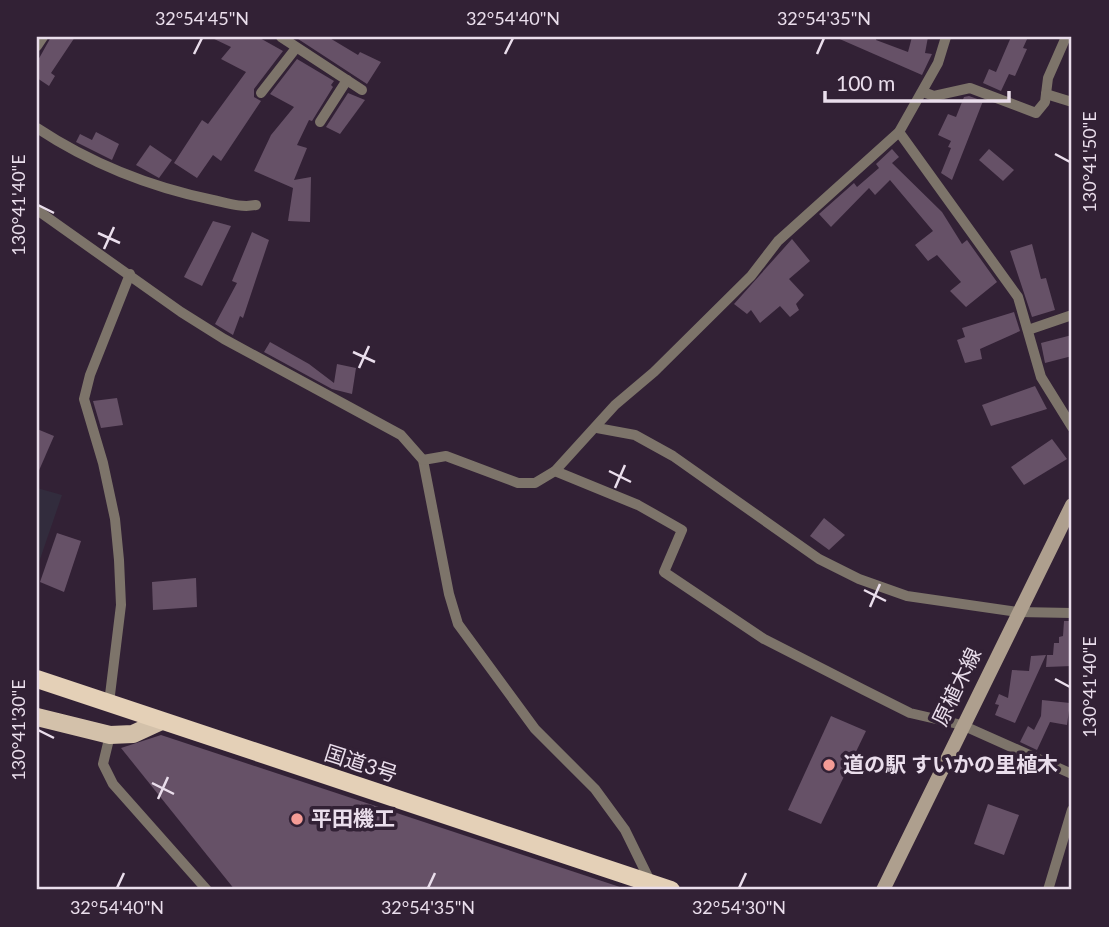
<svg xmlns="http://www.w3.org/2000/svg" width="1109" height="927" font-family="Lato,'Noto Sans JP',sans-serif">
	<rect width="100%" height="100%" fill="#322135"/>
	<path fill="#322c3d" d="M37,488L62,495L37,568Z"/>
	<g fill="#665167">
		<path d="M51,37H75L51,73L55,76L49,86L37,78V62Z"/>
		<path d="M210,37H258L283,51L254,89V97L261,101L221,161L213,155L197,178L174,163L202,120L208,124L246,72L221,59L231,47Z"/>
		<path d="M295,37H328L358,55L360,52L381,62L367,84Z"/>
		<path d="M835,37H877L876,40L908,52L912,37H928L925,53L932,54L922,75Z"/>
		<path d="M1011,37H1028L1023,48L1027,49L1015,76L1009,74L1001,91L983,83L989,69L996,72Z"/>
		<path d="M297,59L334,81L331,85L333,87L312,121L309,120L297,145L307,148L294,180L311,177L310,222L288,221L293,188L254,171L271,135L294,107L270,94Z"/>
		<path d="M348,93L365,100L340,134L326,127Z"/>
		<path d="M969,96L983,101L952,180L941,173L951,148L948,147L951,141L938,135L948,114L956,117L964,97Z"/>
		<path d="M96,132L119,144L112,160L76,142L80,134L92,140Z"/>
		<path d="M150,145L172,160L159,178L136,165Z"/>
		<path d="M892,149L899,157L892,163L942,212L962,244L967,240L997,282L966,307L950,291L961,282L937,255L928,261L915,245L933,231L890,180L875,195L869,188L831,227L819,214L854,183L857,187L879,168L876,164Z"/>
		<path d="M989,149L1014,170L1003,181L979,160Z"/>
		<path d="M213,221L231,226L202,286L184,277Z"/>
		<path d="M252,232L269,240L243,318L240,316L233,335L215,324L237,283L232,281Z"/>
		<path d="M792,239L810,261L789,279L804,295L796,304L799,310L790,317L780,306L760,323L751,310L747,314L734,304Z"/>
		<path d="M1032,244L1041,279L1046,278L1055,310L1032,317L1010,251Z"/>
		<path d="M1014,312L1020,331L980,349L982,359L965,363L957,340L965,337L962,328Z"/>
		<path d="M1072,335V356L1045,363L1041,343Z"/>
		<path d="M270,342L309,364L334,383L337,364L356,368L352,394L332,389L264,352Z"/>
		<path d="M1035,386L1047,409L991,426L982,405Z"/>
		<path d="M117,398L123,425L101,428L93,401Z"/>
		<path d="M37,429L54,436L37,475Z"/>
		<path d="M1052,439L1067,459L1024,485L1011,467Z"/>
		<path d="M824,518L845,535L829,550L810,536Z"/>
		<path d="M57,533L81,541L64,592L40,582Z"/>
		<path d="M196,578L197,607L153,610L152,582Z"/>
		<path d="M1064,621H1072V666L1046,667L1047,655H1053L1054,643H1059V637L1063,636Z"/>
		<path d="M1046,655L1015,723L995,715L999,705L995,704L999,694L1008,698L1012,670L1029,671L1031,656Z"/>
		<path d="M1042,700L1070,703L1067,725L1050,722L1037,750L1020,742L1028,726L1034,730L1041,716Z"/>
		<path d="M831,716L866,731L821,824L788,810Z"/>
		<path d="M161,735L623,888V890H235L121,748Z"/>
		<path d="M988,804L1019,815L1004,855L974,844Z"/>
	</g>
	<g fill="none" stroke-linecap="round" stroke-linejoin="round">
		<g stroke="#7d746a" stroke-width="10">
			<path d="M281,37L362,90"/>
			<path d="M37,46L43,37"/>
			<path d="M923,92L934,96L970,88L1036,113L1045,102L1048,78L1066,37"/>
			<path d="M261,93L296,48"/>
			<path d="M1046,94L1072,102"/>
			<path d="M320,122L347,80"/>
			<path d="M37,128C90,163 150,187 213,200C227,203 241,208 256,205"/>
			<path d="M899,132L1018,297L1041,377L1072,427"/>
			<path d="M37,210L181,312L224,339L401,435L423,460L449,594L458,624L535,729L595,789L625,830L651,883"/>
			<path d="M1028,330L1072,315"/>
			<path d="M597,428L635,435L673,456L819,559L859,579L907,596L1018,612L1072,613"/>
			<path d="M423,460L446,456L518,483H535L555,471L615,405L654,372L751,276L778,241L899,132L938,63L946,37"/>
			<path d="M555,471L638,505L682,530L664,572L764,639L864,690L910,713L962,725L1072,774"/>
			<path d="M109,703L121,605L119,560L115,519L103,463L84,399L90,375L130,274"/>
			<path d="M110,735L103,764L113,784L207,890"/>
			<path d="M1048,890L1072,810"/>
		</g>
		<path stroke="#ae9f8e" stroke-width="14" d="M883,890L1072,505"/>
		<path stroke="#d3c1aa" stroke-width="18" d="M37,717L110,735L133,734L159,722"/>
		<path stroke="#e4d0b7" stroke-width="18" d="M37,679L671,890"/>
	</g>
	<path fill="none" stroke="#eadeec" stroke-width="2.5" d="M194,54L202,38M505,54L513,38M817,54L824,38M1055,154L1070,162M38,205L54,213M98,233L120,243M104,249L114,227M353,352L375,362M359,368L369,346M609,471L631,482M615,488L625,465M864,590L886,601M870,607L880,584M1055,679L1070,687M38,730L54,738M152,783L174,794M158,799L168,777M117,888L124,873M428,888L435,873M739,888L746,873"/>
	<g fill="#f59c96" stroke="#322135" stroke-width="2.5">
		<circle cx="829" cy="765" r="7"/>
		<circle cx="297" cy="819" r="7"/>
	</g>
	<g text-anchor="middle" stroke-width="7" stroke-linejoin="round" paint-order="stroke">
		<g font-size="21" fill="#eadeec" stroke="#322135">
			<text transform="translate(957 687) rotate(-64)" y="7">原植木線</text>
			<text transform="translate(361 764) rotate(18)" y="7">国道3号</text>
		</g>
		<g font-size="21" font-weight="bold" fill="#eadeec" stroke="#322135" text-anchor="start">
			<text x="843" y="772">道の駅 すいかの里植木</text>
			<text x="311" y="826">平田機工</text>
		</g>
	</g>
	<rect width="1109" height="927" fill="none" stroke="#322135" stroke-width="77"/>
	<path d="M825 91v10h184v-10" fill="none" stroke="#eadeec" stroke-width="3.5"/>
	<text x="836" y="91" font-size="21" fill="#eadeec" stroke="#322135" stroke-width="5" paint-order="stroke">100 m</text>
	<rect x="38" y="38" width="1032" height="850" fill="none" stroke="#eadeec" stroke-width="2.5"/>
	<g font-size="18" text-anchor="middle" fill="#eadeec">
		<text x="202" y="25">32°54'45"N</text>
		<text x="513" y="25">32°54'40"N</text>
		<text x="824" y="25">32°54'35"N</text>
		<text transform="translate(1090 162) rotate(-90)" y="6">130°41'50"E</text>
		<text transform="translate(19 205) rotate(-90)" y="6">130°41'40"E</text>
		<text transform="translate(1090 687) rotate(-90)" y="6">130°41'40"E</text>
		<text transform="translate(19 730) rotate(-90)" y="6">130°41'30"E</text>
		<text x="117" y="914">32°54'40"N</text>
		<text x="428" y="914">32°54'35"N</text>
		<text x="739" y="914">32°54'30"N</text>
	</g>
</svg>
